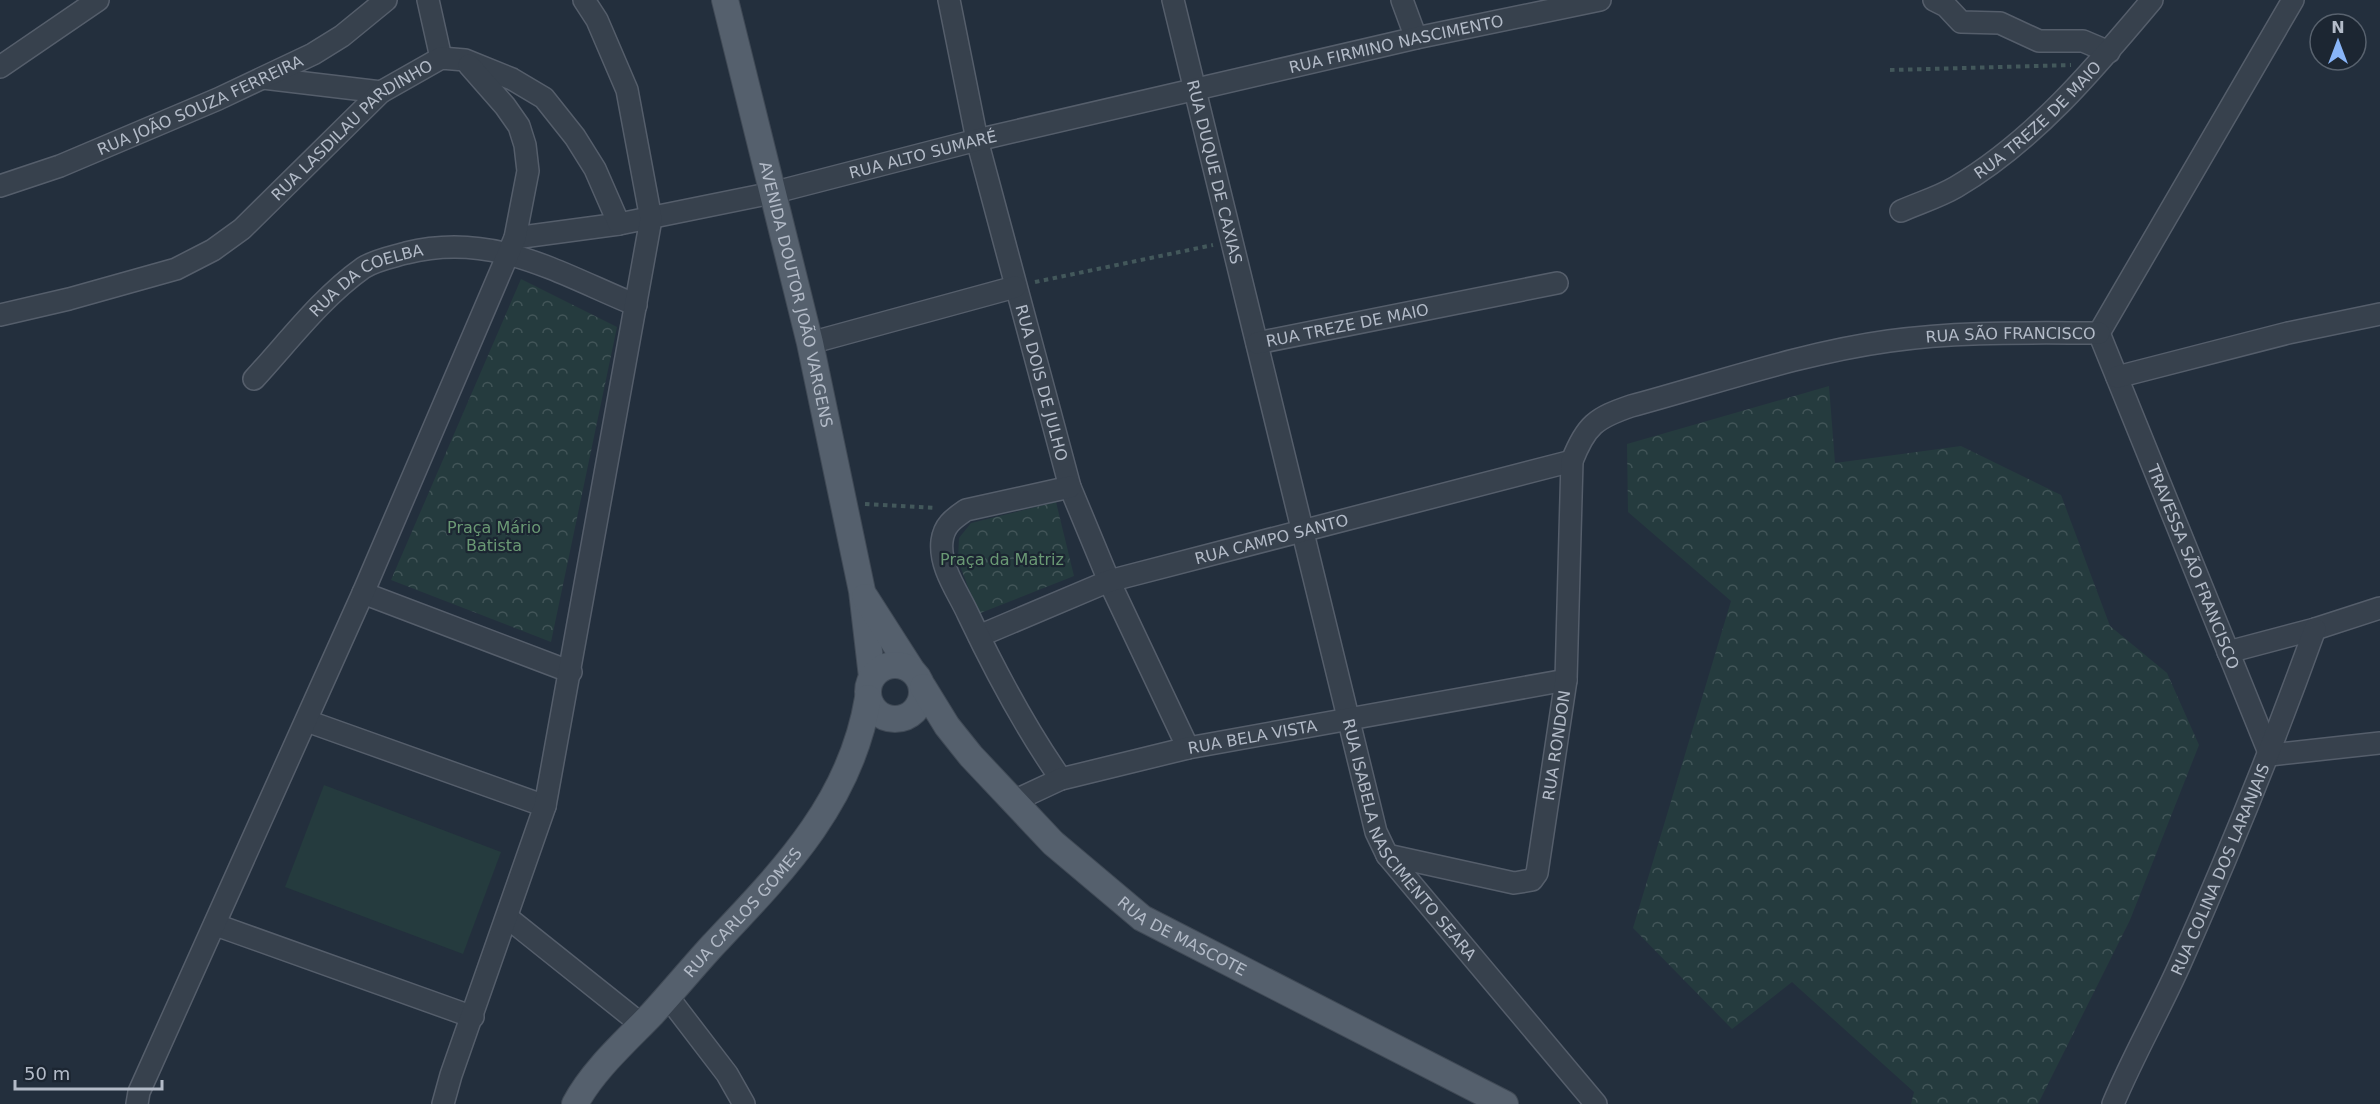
<svg xmlns="http://www.w3.org/2000/svg" width="2380" height="1104" font-family="'DejaVu Sans',sans-serif">
	<defs>
		<pattern id="forest-crowns" width="20" height="18" patternUnits="userSpaceOnUse" patternTransform="scale(1.5)"><rect width="20" height="18" fill="#253b3e"/><path d="M2 6a3 3 0 1 1 6 0M12 15a3 3 0 1 1 6 0" fill="none" stroke="#425558"/></pattern>
	</defs>
	<rect width="100%" height="100%" fill="#232f3d"/>
	<g fill="url(#forest-crowns)">
		<path d="M521,279L617,327L551,642L391,580Z"/>
		<path d="M1829,386L1835,463L1961,446L2061,495L2110,626L2167,673L2199,745L2130,920L2038,1104H1911L1914,1092L1792,982L1732,1029L1633,928L1731,601L1628,512L1627,444Z"/>
		<path d="M1056,502L1074,576L978,614L958,560L959,538L971,523Z"/>
	</g>
	<path fill="#253b3e" d="M324,785L501,852L463,954L285,887Z"/>
	<g fill="none" stroke-linecap="round" stroke-linejoin="round">
		<defs>
			<g id="minor">
				<path d="M428,0L441,58"/>
				<path id="s1" d="M949,0L977,140L1070,487L1109,581L1188,748"/>
				<path id="s2" d="M1173,0L1376,832L1387,855L1596,1104"/>
				<path d="M1402,0L1416,38"/>
				<path d="M1934,0L1946,6L1961,22L2000,23L2039,41H2083L2109,52"/>
				<path d="M0,67L98,0"/>
				<path d="M263,78L381,92"/>
				<path id="s3" d="M0,186L60,166L218,99L313,54L342,36L386,0"/>
				<path id="s4" d="M1901,211C1919,203 1939,197 1956,187C2034,141 2095,68 2152,0"/>
				<path d="M515,238L619,224"/>
				<path id="s5" d="M0,315L69,299L176,269L213,250L242,229L381,92L441,58L465,60L512,79L544,98L575,137L595,169L619,224L772,193L977,140L1416,38L1600,0"/>
				<path id="s6" d="M2099,333L2270,755"/>
				<path d="M2099,333L2293,0"/>
				<path d="M810,343L1015,287"/>
				<path id="s7" d="M1257,343L1557,283"/>
				<path d="M2117,377L2288,333L2380,314"/>
				<path id="s8" d="M254,379C289,341 321,298 363,268C375,260 392,257 406,253C493,231 558,273 636,305"/>
				<path d="M363,593L571,672"/>
				<path id="s9" d="M979,636L1109,581L1572,461"/>
				<path d="M2228,652L2315,629L2380,608"/>
				<path d="M307,721L545,806"/>
				<path d="M2270,755L2380,743"/>
				<path d="M1061,779C1024,726 996,673 968,614C958,592 939,567 942,541C944,525 953,519 966,510L1070,487"/>
				<path id="s10" d="M1014,801L1061,779L1188,748L1566,680"/>
				<path id="s11" d="M1387,855L1514,883L1532,880L1537,873L1566,680L1572,461C1586,425 1596,418 1631,406C1716,383 1802,353 1889,341C1959,331 2029,333 2099,333"/>
				<path d="M508,918L642,1025"/>
				<path d="M216,925L473,1017"/>
				<path d="M668,997L727,1074L744,1104"/>
				<path d="M137,1104L139,1092L363,593L515,238L528,171L525,145L519,126L505,106L469,65"/>
				<path d="M443,1104L451,1075L545,806L651,219L627,90L597,20L584,0"/>
				<path id="s12" d="M2113,1104C2133,1056 2159,1011 2180,964C2229,854 2274,743 2315,629"/>
			</g>
			<g id="major">
				<path id="s13" d="M725,0L810,343L862,591L872,677"/>
				<path d="M865,597L911,669"/>
				<circle cx="895" cy="692" r="27"/>
				<path id="s14" d="M923,687L947,726L971,756L1053,843L1142,918L1505,1104"/>
				<path id="s15" d="M575,1104C593,1070 626,1041 652,1014C673,991 692,968 713,945C783,871 851,802 868,698"/>
			</g>
		</defs>
		<use href="#minor" stroke="#555e6b" stroke-width="24"/>
		<use href="#major" stroke="#404a56" stroke-width="28"/>
		<g stroke="#43585b" stroke-width="4" stroke-dasharray="4.5 4.5" stroke-linecap="butt">
			<path d="M1890,70L2071,65"/>
			<path d="M1035,282L1213,245"/>
			<path d="M865,504L936,508"/>
		</g>
		<use href="#minor" stroke="#37414d" stroke-width="21"/>
		<use href="#major" stroke="#55606d" stroke-width="26"/>
	</g>
	<g text-anchor="middle" stroke-width="4.5" stroke-linejoin="round" paint-order="stroke">
		<g font-size="16" fill="#b3bbc8" stroke="#1c2632">
			<text dy="6" stroke="none"><textPath href="#s5" startOffset="1581">RUA FIRMINO NASCIMENTO</textPath></text>
			<text dy="6" stroke="none"><textPath href="#s3" startOffset="216">RUA JOÃO SOUZA FERREIRA</textPath></text>
			<text dy="6" stroke="none"><textPath href="#s4" startOffset="166">RUA TREZE DE MAIO</textPath></text>
			<text dy="6" stroke="none"><textPath href="#s5" startOffset="408">RUA LASDILAU PARDINHO</textPath></text>
			<text dy="6" stroke="none"><textPath href="#s5" startOffset="1095">RUA ALTO SUMARÉ</textPath></text>
			<text dy="6" stroke="none"><textPath href="#s2" startOffset="177">RUA DUQUE DE CAXIAS</textPath></text>
			<text dy="6" stroke="none"><textPath href="#s8" startOffset="153">RUA DA COELBA</textPath></text>
			<text dy="6" stroke="none"><textPath href="#s13" startOffset="303">AVENIDA DOUTOR JOÃO VARGENS</textPath></text>
			<text dy="6" stroke="none"><textPath href="#s7" startOffset="92">RUA TREZE DE MAIO</textPath></text>
			<text dy="6" stroke="none"><textPath href="#s11" startOffset="1044">RUA SÃO FRANCISCO</textPath></text>
			<text dy="6" stroke="none"><textPath href="#s1" startOffset="394">RUA DOIS DE JULHO</textPath></text>
			<text dy="6" stroke="none"><textPath href="#s9" startOffset="309">RUA CAMPO SANTO</textPath></text>
			<text dy="6" stroke="none"><textPath href="#s6" startOffset="252">TRAVESSA SÃO FRANCISCO</textPath></text>
			<text dy="6" stroke="none"><textPath href="#s10" startOffset="248">RUA BELA VISTA</textPath></text>
			<text dy="6" stroke="none"><textPath href="#s11" startOffset="286">RUA RONDON</textPath></text>
			<text dy="6" stroke="none"><textPath href="#s2" startOffset="878">RUA ISABELA NASCIMENTO SEARA</textPath></text>
			<text dy="6" stroke="none"><textPath href="#s12" startOffset="258">RUA COLINA DOS LARANJAIS</textPath></text>
			<text dy="6" stroke="none"><textPath href="#s15" startOffset="255">RUA CARLOS GOMES</textPath></text>
			<text dy="6" stroke="none"><textPath href="#s14" startOffset="364">RUA DE MASCOTE</textPath></text>
		</g>
		<g font-size="16" fill="#6a9974" stroke="#1c2632">
			<text x="494" y="533">Praça Mário<tspan x="494" dy="18">Batista</tspan></text>
			<text x="1002" y="565">Praça da Matriz</text>
		</g>
	</g>
	<g transform="translate(2338 42)"><circle r="28" fill="#1c2632" stroke="#58626e" stroke-width="1.5"/>
	<path d="M0-4.5L10 22L0 15L-10 22Z" fill="#89b5f8"/>
	<text y="-9" font-size="16" font-weight="bold" text-anchor="middle" fill="#b3bbc8">N</text>
	</g>
	<path d="M15 1080v9h147v-9" fill="none" stroke="#b3bbc8" stroke-width="3"/>
	<text x="24" y="1080" font-size="18" fill="#b3bbc8" stroke="#1c2632" stroke-width="4.5" paint-order="stroke">50 m</text>
</svg>
